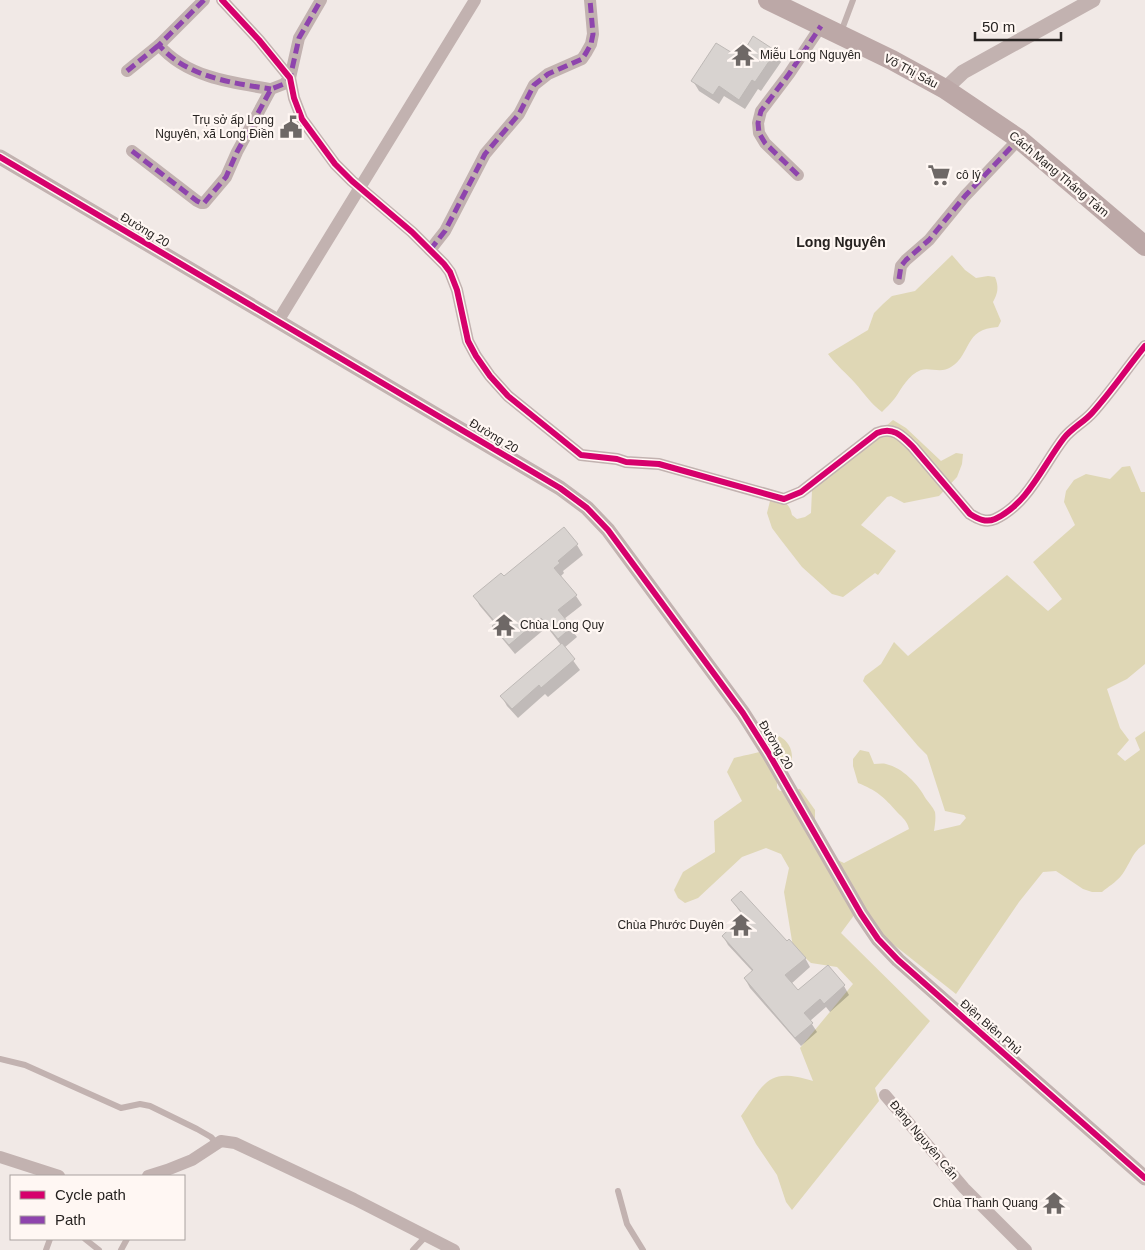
<svg xmlns="http://www.w3.org/2000/svg" width="1145" height="1250" font-family="Arial,sans-serif">
	<rect width="100%" height="100%" fill="#f1e9e6"/>
	<g fill="#dfd7b5">
		<path d="M952,255L965,270L976,278L988,276L995,277C999,287 998,293 993,302L1001,321L998,327C963,329 972,354 951,367C941,374 930,367 921,370C908,375 902,388 895,398C891,403 886,408 882,412C871,404 864,393 855,383C846,373 836,365 828,354L868,330L874,313L883,304L892,296L915,291Z"/>
		<path d="M893,420L906,428L941,461L956,453L963,454L962,464L957,477L939,496L904,503L891,496L887,497L861,525L896,551L878,575L875,573L843,597L832,594L802,567L781,540L772,528L767,513L770,501C784,502 789,501 792,515L797,519L805,517L811,513L812,490Z"/>
		<path d="M1130,466L1141,492H1145V664L1127,679L1107,689L1120,728L1129,740L1117,754L1125,761L1140,750L1135,738L1145,731V844C1132,851 1130,865 1121,876C1116,882 1108,887 1102,892H1092L1083,889L1056,871L1043,872L1019,902L956,994L855,914L841,933L930,1021L875,1088L879,1101L792,1210L786,1202L777,1175L756,1144L741,1116C766,1082 767,1067 813,1081L800,1048L853,984L837,967L811,963L793,947L784,892L789,868L781,854L766,848L742,857L698,898L685,903L678,898L674,890L683,872L715,852L714,821L742,801L727,772L734,758C743,755 765,752 771,747C774,745 777,739 779,736C792,743 795,757 789,769L782,771L777,781V788L780,791L800,789L815,810V821L831,857L844,863L909,829C907,821 903,818 897,812C884,797 876,790 858,783L853,766V759L860,750L869,752L874,764C878,764 882,763 886,764C903,768 918,784 926,799C929,803 933,807 935,812C936,818 935,825 934,831L960,825L966,818L964,815L945,811L927,755L918,746L863,681L865,676L881,664L894,642L908,656L1007,575L1048,611L1062,599L1033,562L1075,525L1064,502L1066,491L1074,480L1086,474L1110,479L1122,467Z"/>
	</g>
	<g fill="#0003">
		<path d="M747,48L775,52L781,62L761,91L758,89L745,109L724,96L719,104L699,91L693,81Z"/>
		<path d="M564,529L577,545L583,555L563,571L564,573L560,577L576,596L582,605L564,619L577,637L564,648L580,670L548,697L545,694L518,718L507,706L502,697L561,645L547,627L515,654L500,636L494,626L496,625L480,606L474,596L503,578Z"/>
		<path d="M732,901L787,943L805,958L810,967L791,984L798,992L828,967L844,986L849,995L830,1012L826,1007L810,1021L817,1032L801,1046L750,988L745,979L753,972L728,945L723,936L744,917Z"/>
	</g>
	<g fill="#d8d3d0" stroke="#beb9b6">
		<path d="M753,36L776,51L755,82L752,80L739,100L719,86L713,95L691,81L716,43L734,54L741,43L747,46Z"/>
		<path d="M564,527L578,544L558,561L560,563L554,568L577,595L558,610L572,627L558,639L541,618L509,645L492,626L496,623L473,596L501,573L504,576Z"/>
		<path d="M562,643L575,659L541,688L539,685L512,709L500,696Z"/>
		<path d="M741,891L787,941L789,939L806,958L785,975L798,990L828,965L845,985L824,1004L820,999L804,1013L813,1023L795,1038L744,978L753,970L722,936L744,915L731,900Z"/>
	</g>
	<g fill="none" stroke-linecap="round" stroke-linejoin="round">
		<g stroke="#c2b2b0" stroke-width="6">
			<path d="M841,32L853,0"/>
			<path d="M0,1059L25,1065L121,1108L140,1104L150,1106L197,1129L211,1137L217,1144"/>
			<path d="M618,1191L627,1224L643,1250"/>
			<path d="M85,1239L99,1250"/>
			<path d="M46,1250L50,1239"/>
			<path d="M121,1250L127,1239"/>
			<path d="M413,1250L427,1235"/>
		</g>
		<g stroke="#c2b2b0" stroke-width="12">
			<path d="M204,0L159,45C186,77 232,83 271,89"/>
			<path d="M222,0L259,40L290,78L294,98L302,119L335,164L352,181L412,232L444,264L450,272L457,290L468,341L476,356L490,376L508,396L581,455L617,459L626,462L659,464L784,499L801,492L877,433C893,426 902,436 913,447L970,514C978,519 986,523 995,519C1028,504 1043,465 1064,438C1072,428 1084,422 1092,413C1111,392 1127,368 1145,346"/>
			<path d="M127,71L159,45"/>
			<path d="M132,151L197,201L201,203H204L226,177L237,152L271,89L284,84L290,78L299,38L321,0"/>
			<path d="M798,175L765,143L759,133L758,123L761,111L789,74L821,26"/>
			<path d="M430,250L445,231L485,154L519,114L534,85L548,74L582,59L586,53L591,44L593,34L590,0"/>
			<path d="M899,279L901,266L906,260L929,240L965,196L1019,139"/>
			<path d="M278,321L475,0"/>
			<path d="M885,1095L964,1188L1026,1250"/>
			<path d="M0,1157L59,1176"/>
			<path d="M148,1176L167,1170L192,1160L221,1141L235,1143L354,1199L454,1250"/>
		</g>
		<g stroke="#c2b2b0" stroke-width="15">
			<path d="M945,89L963,72L1093,0"/>
			<path d="M0,157L560,488L587,508L608,530L743,713L769,754L861,914L878,939L898,960L1145,1178"/>
		</g>
		<path stroke="#bca8a7" stroke-width="20" d="M768,0L892,60L945,89L1019,139L1145,246"/>
		<g stroke="#8e44ad" stroke-width="5" stroke-dasharray="10 5" stroke-linecap="butt">
			<path d="M204,0L159,45C186,77 232,83 271,89"/>
			<path d="M127,71L159,45"/>
			<path d="M132,151L197,201L201,203H204L226,177L237,152L271,89L284,84L290,78L299,38L321,0"/>
			<path d="M798,175L765,143L759,133L758,123L761,111L789,74L821,26"/>
			<path d="M430,250L445,231L485,154L519,114L534,85L548,74L582,59L586,53L591,44L593,34L590,0"/>
			<path d="M899,279L901,266L906,260L929,240L965,196L1019,139"/>
		</g>
		<defs>
			<g id="cycleway">
				<path d="M222,0L259,40L290,78L294,98L302,119L335,164L352,181L412,232L444,264L450,272L457,290L468,341L476,356L490,376L508,396L581,455L617,459L626,462L659,464L784,499L801,492L877,433C893,426 902,436 913,447L970,514C978,519 986,523 995,519C1028,504 1043,465 1064,438C1072,428 1084,422 1092,413C1111,392 1127,368 1145,346"/>
				<path d="M0,157L560,488L587,508L608,530L743,713L769,754L861,914L878,939L898,960L1145,1178"/>
			</g>
		</defs>
		<use href="#cycleway" stroke="#fff7f3" stroke-width="9"/>
		<use href="#cycleway" stroke="#d6006c" stroke-width="6"/>
	</g>
	<defs>
		<symbol id="temple-bare" viewBox="-9 -9 18 18"><path d="M0-6L5-2H3V0L6.5 2.5H4V6H1.5V3h-3V6H-4V2.5H-6.5L-3 0V-2H-5Z" fill="#6e6866" stroke="#fff7f3" stroke-width="2.5" paint-order="stroke"/></symbol>
		<symbol id="civic-bare" viewBox="-9 -9 18 18"><path d="M-.6-6.5H3V-4.5H.6V-3L4-1V1h2V6H-6V1h2V-1L-.6-3ZM-1.2 2.5V6h2.4V2.5Z" fill="#6e6866" stroke="#fff7f3" stroke-width="2.5" paint-order="stroke"/></symbol>
		<symbol id="supermarket-bare" viewBox="-9 -9 18 18"><path d="M-6-5.5h2.5l.6 2H6L4.5 2H-2.5L-4.4-4H-6ZM-1.5 3.2a1.3 1.3 0 1 0 .1 0ZM3 3.2a1.3 1.3 0 1 0 .1 0Z" fill="#6e6866" stroke="#fff7f3" stroke-width="2.5" paint-order="stroke"/></symbol>
	</defs>
	<g fill-rule="evenodd">
		<use href="#temple-bare" x="727" y="39" width="32" height="32"/>
		<use href="#civic-bare" x="275" y="111" width="32" height="32"/>
		<use href="#supermarket-bare" x="923" y="159" width="32" height="32"/>
		<use href="#temple-bare" x="488" y="609" width="32" height="32"/>
		<use href="#temple-bare" x="725" y="909" width="32" height="32"/>
		<use href="#temple-bare" x="1038" y="1187" width="32" height="32"/>
	</g>
	<g text-anchor="middle" stroke-width="4.5" stroke-linejoin="round" paint-order="stroke">
		<g font-size="12" fill="#272321" stroke="#fff7f3" text-anchor="start">
			<text x="760" y="59">Miễu Long Nguyên</text>
			<text x="274" y="124" text-anchor="end">Trụ sở ấp Long<tspan x="274" dy="14">Nguyên, xã Long Điền</tspan></text>
			<text x="956" y="179">cô lý</text>
			<text x="520" y="629">Chùa Long Quy</text>
			<text x="724" y="929" text-anchor="end">Chùa Phước Duyên</text>
			<text x="1038" y="1207" text-anchor="end">Chùa Thanh Quang</text>
		</g>
		<g font-size="12" fill="#272321" stroke="#fff7f3">
			<text transform="translate(911 71) rotate(28)" y="4">Võ Thị Sáu</text>
			<text transform="translate(1059 174) rotate(40)" y="4">Cách Mạng Tháng Tám</text>
			<text transform="translate(145 230) rotate(31)" y="4">Đường 20</text>
			<text transform="translate(494 436) rotate(31)" y="4">Đường 20</text>
			<text transform="translate(776 745) rotate(59)" y="4">Đường 20</text>
			<text transform="translate(991 1027) rotate(41)" y="4">Điện Biên Phủ</text>
			<text transform="translate(924 1140) rotate(50)" y="4">Đặng Nguyên Cẩn</text>
		</g>
		<g font-size="14" font-weight="bold" fill="#272321" stroke="#fff7f3">
			<text x="841" y="247">Long Nguyên</text>
		</g>
	</g>
	<rect x="10" y="1175" width="175" height="65" fill="#fff7f3" stroke="#a9a29f"/>
	<rect x="20" y="1191" width="25" height="8" fill="#d6006c" stroke="#a9a29f"/>
	<text x="55" y="1200" font-size="15" fill="#272321">Cycle path</text>
	<rect x="20" y="1216" width="25" height="8" fill="#8e44ad" stroke="#a9a29f"/>
	<text x="55" y="1225" font-size="15" fill="#272321">Path</text>
	<path d="M975 32v8h86v-8" fill="none" stroke="#272321" stroke-width="2.5"/>
	<text x="982" y="32" font-size="15" fill="#272321" stroke="#fff7f3" stroke-width="4" paint-order="stroke">50 m</text>
</svg>
